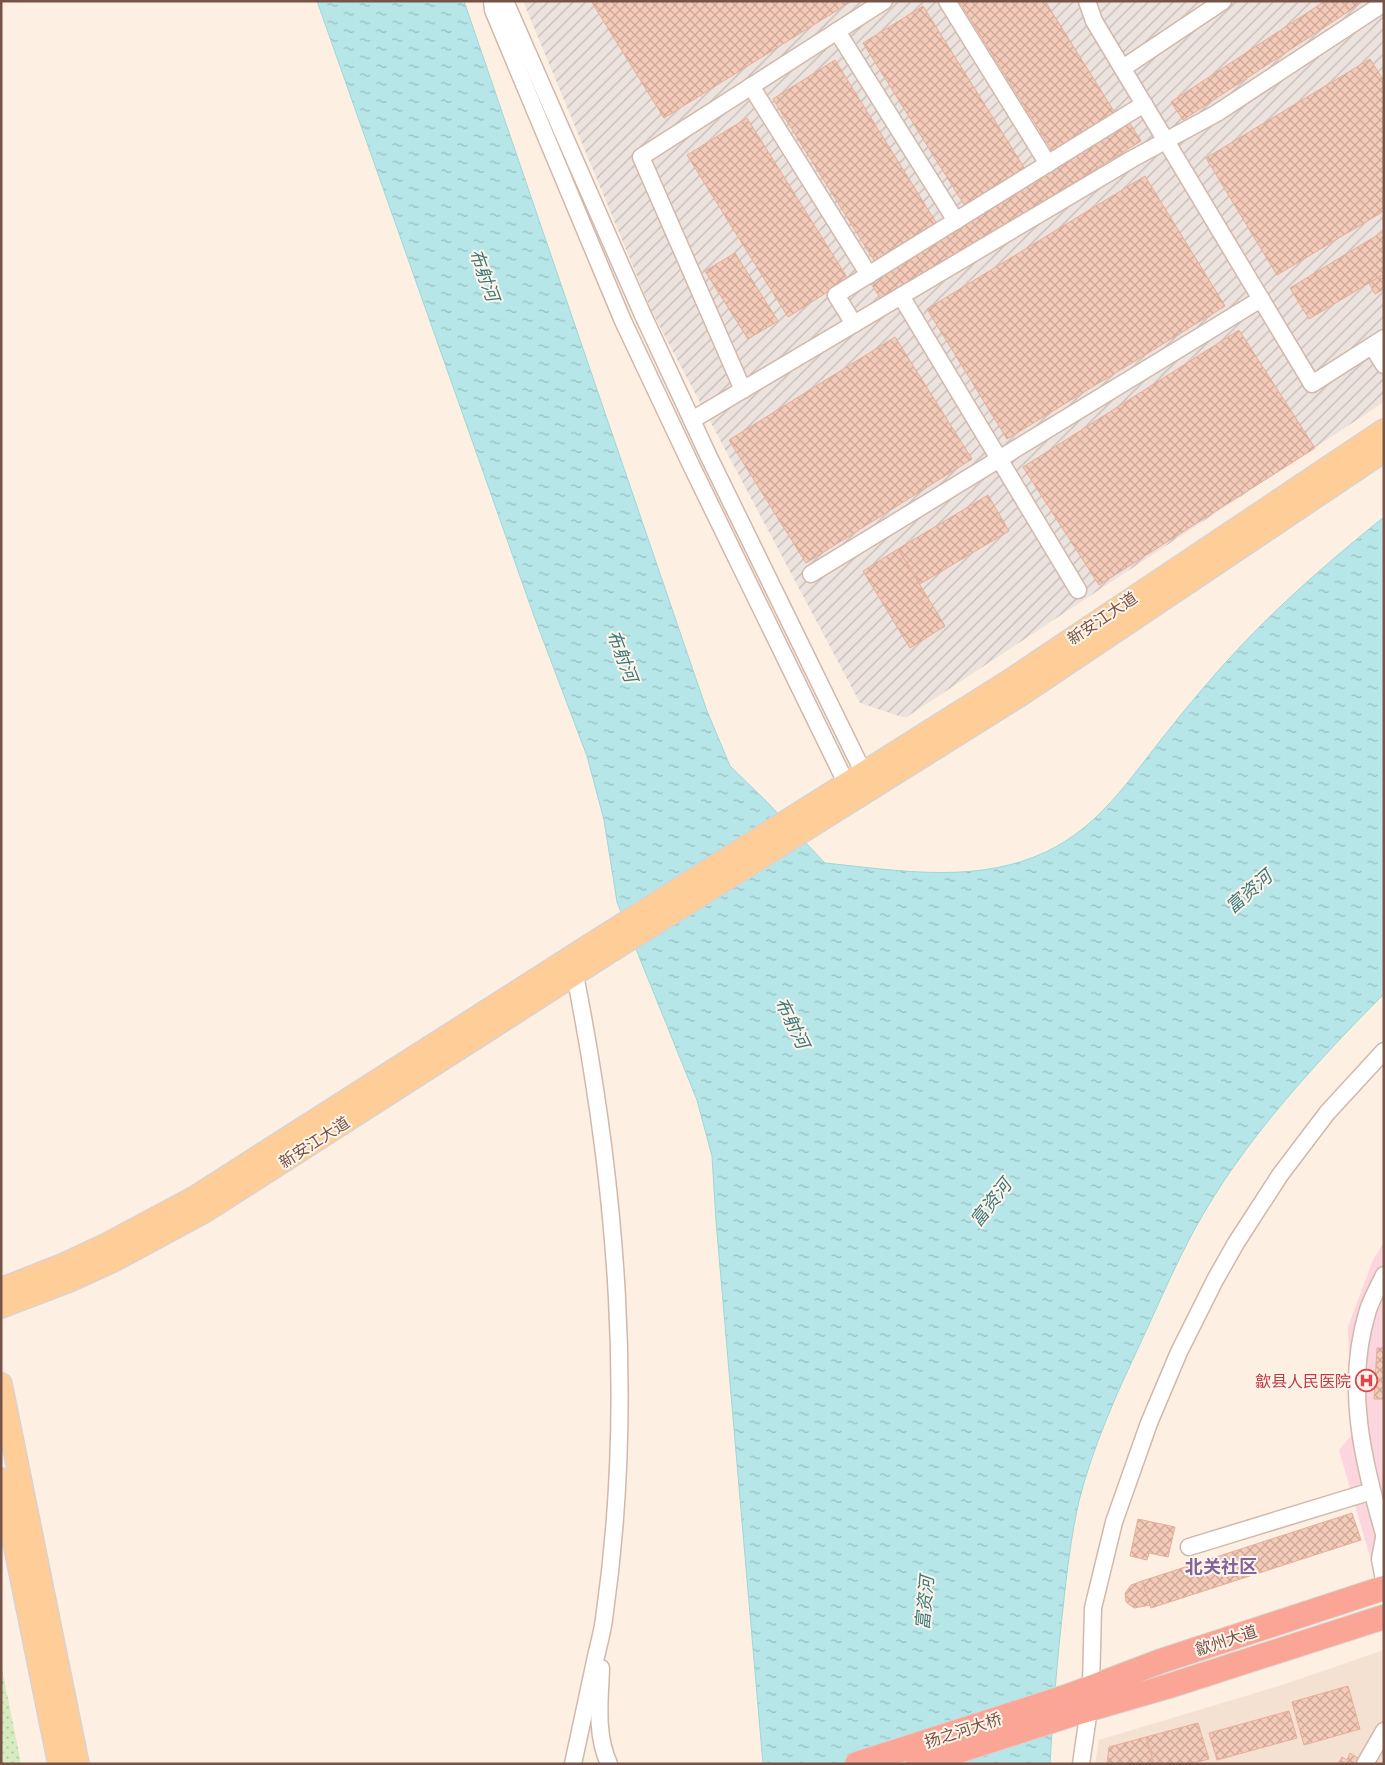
<svg xmlns="http://www.w3.org/2000/svg" width="1385" height="1765" font-family="'Exo 2','Noto Sans SC',sans-serif">
	<defs>
		<pattern id="industrial-furrows" width="10" height="10" patternUnits="userSpaceOnUse" patternTransform="scale(1.25)"><rect width="10" height="10" fill="#ece3de"/><path d="M-1 1l2-2M0 10L10 0M9 11l2-2" fill="none" stroke="#c4bbb6"/></pattern>
		<pattern id="grass-dots" width="8" height="8" patternUnits="userSpaceOnUse" patternTransform="scale(1.25)"><rect width="8" height="8" fill="#d7ebc0"/><path d="M2 2h.1M6 6h.1" fill="none" stroke="#b3c19e" stroke-width="1.8" stroke-linecap="round"/></pattern>
		<pattern id="water-ripples" width="26" height="14" patternUnits="userSpaceOnUse" patternTransform="scale(1.25)"><rect width="26" height="14" fill="#b6e6e8"/><path d="M2 4q2-2 4 0t4 0M15 11q2-2 4 0t4 0" fill="none" stroke="#99bdbe"/></pattern>
		<pattern id="building-cross-hatch" width="8" height="8" patternUnits="userSpaceOnUse" patternTransform="scale(1.25)"><rect width="8" height="8" fill="#f4cab9"/><path d="M0 0l8 8M0 8l8-8" fill="none" stroke="#caa798"/></pattern>
	</defs>
	<rect width="100%" height="100%" fill="#fdf0e2"/>
	<path fill="#f5e1d1" d="M1384,1650V1764H1095L1099,1740L1285,1684Z"/>
	<path fill="url(#industrial-furrows)" d="M523,1H1384V402L905,718L860,703L652,312Z"/>
	<path fill="#fcd5de" d="M1384,1242V1552L1370,1557L1339,1450L1351,1436L1348,1327L1373,1260Z"/>
	<path fill="url(#grass-dots)" d="M1,1664L21,1764H1Z"/>
	<path fill="url(#water-ripples)" stroke="#9cd7da" d="M317,1H464L707,711L730,766L766,801L825,863C894,870 968,883 1034,857C1093,834 1123,788 1160,741C1185,709 1211,678 1238,649C1283,601 1333,558 1384,517V994C1320,1058 1251,1133 1205,1211C1180,1253 1161,1299 1140,1344C1116,1395 1093,1446 1079,1501C1071,1536 1067,1572 1063,1608C1057,1660 1053,1712 1050,1764H763L716,1221L712,1156L697,1100L617,902L604,820L587,756L534,616Z"/>
	<g fill="url(#building-cross-hatch)" stroke="#e7ae98">
		<path d="M591,1H852L664,118Z"/>
		<path d="M959,1H1045L1115,113L1053,152Z"/>
		<path d="M1325,1H1342L1349,11L1183,120L1171,102Z"/>
		<path d="M1342,1H1363L1349,11Z"/>
		<path d="M923,6L1025,169L965,206L863,43Z"/>
		<path d="M1370,59L1384,81V211L1277,275L1206,158Z"/>
		<path d="M835,60L937,224L875,262L773,99Z"/>
		<path d="M747,118L848,279L788,317L687,155Z"/>
		<path d="M1129,122L1141,141L882,301L870,282Z"/>
		<path d="M1145,176L1225,306L1007,439L927,309Z"/>
		<path d="M1384,231V274L1309,319L1290,288Z"/>
		<path d="M735,253L778,321L748,339L705,271Z"/>
		<path d="M1384,274V289L1375,294L1369,283Z"/>
		<path d="M1239,330L1315,448L1099,585L1023,467Z"/>
		<path d="M895,337L972,459L806,563L729,440Z"/>
		<path d="M988,495L1009,531L920,584L898,549Z"/>
		<path d="M898,549L945,626L910,648L863,571Z"/>
		<path d="M1377,1348H1384V1399H1374Z"/>
		<path d="M1352,1513L1361,1540L1151,1608L1142,1581Z"/>
		<path d="M1138,1519L1175,1527L1168,1557L1149,1553L1147,1560L1130,1556Z"/>
		<path d="M1142,1581L1150,1605L1134,1608L1126,1602L1125,1593L1131,1585Z"/>
		<path d="M1348,1686L1360,1729L1304,1745L1292,1702Z"/>
		<path d="M1289,1711L1297,1738L1217,1760L1209,1733Z"/>
		<path d="M1198,1723L1209,1759L1190,1764H1154L1146,1737Z"/>
		<path d="M1146,1737L1154,1764H1107L1109,1747Z"/>
		<path d="M1350,1753L1363,1761L1361,1764H1338L1342,1757L1347,1760Z"/>
	</g>
	<g fill="none" stroke-linecap="round" stroke-linejoin="round">
		<defs>
			<g id="minor">
				<path d="M492,1L493,10L623,321L691,465L851,793"/>
				<path d="M505,1L642,313L709,457L868,782"/>
				<path d="M947,1L1048,164"/>
				<path d="M1087,1L1094,21L1312,384L1384,338"/>
				<path d="M837,31L956,221"/>
				<path d="M1123,68L1223,1"/>
				<path d="M751,86L869,275"/>
				<path d="M901,296L1078,590"/>
				<path d="M854,324L836,295L1144,104"/>
				<path d="M1372,346L1384,365"/>
				<path d="M743,390L641,157L884,1"/>
				<path d="M692,420L1132,159L1217,113L1384,3"/>
				<path d="M811,574L1261,299"/>
				<path d="M1384,1275C1379,1286 1372,1298 1368,1310C1344,1387 1363,1460 1384,1534"/>
				<path d="M1384,1538L1380,1559L1384,1580"/>
				<path d="M1189,1547L1372,1491"/>
				<path d="M601,1668C600,1700 595,1733 609,1764"/>
				<path d="M1091,1686L1093,1608L1114,1522L1149,1423L1179,1352L1215,1280L1236,1243L1280,1175L1327,1113L1384,1051"/>
				<path d="M573,1764C580,1731 587,1699 594,1666C597,1650 602,1635 604,1619C635,1404 617,1187 575,975"/>
				<path d="M1081,1764L1089,1709"/>
				<path d="M1365,1764L1384,1731"/>
			</g>
			<g id="major">
				<path d="M1,1289L62,1265L107,1244L195,1197L596,941L1009,681L1384,430"/>
				<path d="M1,1307L69,1281L115,1260L204,1212L605,955L1019,696L1384,451"/>
				<path d="M1,1384L78,1764"/>
				<path d="M1,1479L59,1764"/>
			</g>
			<g id="highway">
				<path d="M857,1764L1069,1696L1161,1661L1384,1588"/>
				<path d="M918,1764L1076,1713L1169,1686L1384,1617"/>
			</g>
		</defs>
		<use href="#minor" stroke="#d1b8ab" stroke-width="19"/>
		<use href="#major" stroke="#dbd2cf" stroke-width="24"/>
		<use href="#highway" stroke="#dbd2cf" stroke-width="26"/>
		<use href="#minor" stroke="#fff" stroke-width="16"/>
		<use href="#major" stroke="#ffcd98" stroke-width="21"/>
		<use href="#highway" stroke="#faa596" stroke-width="24"/>
	</g>
	<defs>
		<symbol id="hospital-ring" viewBox="-11 -11 22 22"><circle r="9.5" fill="#fff4ea" stroke="#e0444e" stroke-width="1.5"/><path d="M-5-5h3v3.5h4V-5h3V5h-3V1.5h-4V5h-3Z" fill="#e0444e"/></symbol>
	</defs>
	<g fill-rule="evenodd">
		<use href="#hospital-ring" x="1354" y="1368" width="25" height="25"/>
	</g>
	<g text-anchor="middle" stroke-width="4" stroke-linejoin="round" paint-order="stroke">
		<g font-size="16" fill="#765347" stroke="#fff4ea">
			<text transform="translate(1102 618) rotate(-34)" y="6">新安江大道</text>
			<text transform="translate(314 1142) rotate(-33)" y="6">新安江大道</text>
			<text transform="translate(1226 1640) rotate(-18)" y="6">歙州大道</text>
			<text transform="translate(963 1730) rotate(-18)" y="6">扬之河大桥</text>
		</g>
		<g font-size="16" fill="#be3a42" stroke="#fff4ea" text-anchor="end">
			<text x="1351" y="1387">歙县人民医院</text>
		</g>
		<g font-size="18" font-style="italic" fill="#3a797c" stroke="#fff4ea">
			<text transform="translate(484 275) rotate(70)" y="6">布射河</text>
			<text transform="translate(622 656) rotate(69)" y="6">布射河</text>
			<text transform="translate(1249 892) rotate(-41)" y="6">富资河</text>
			<text transform="translate(792 1023) rotate(64)" y="6">布射河</text>
			<text transform="translate(991 1203) rotate(-52)" y="6">富资河</text>
			<text transform="translate(925 1603) rotate(-85)" y="6">富资河</text>
		</g>
		<g font-size="18" font-weight="bold" fill="#81639a" stroke="#fff4ea">
			<text x="1221" y="1573">北关社区</text>
		</g>
	</g>
	<rect width="1385" height="1765" fill="none" stroke="#765347" stroke-width="5"/>
</svg>
